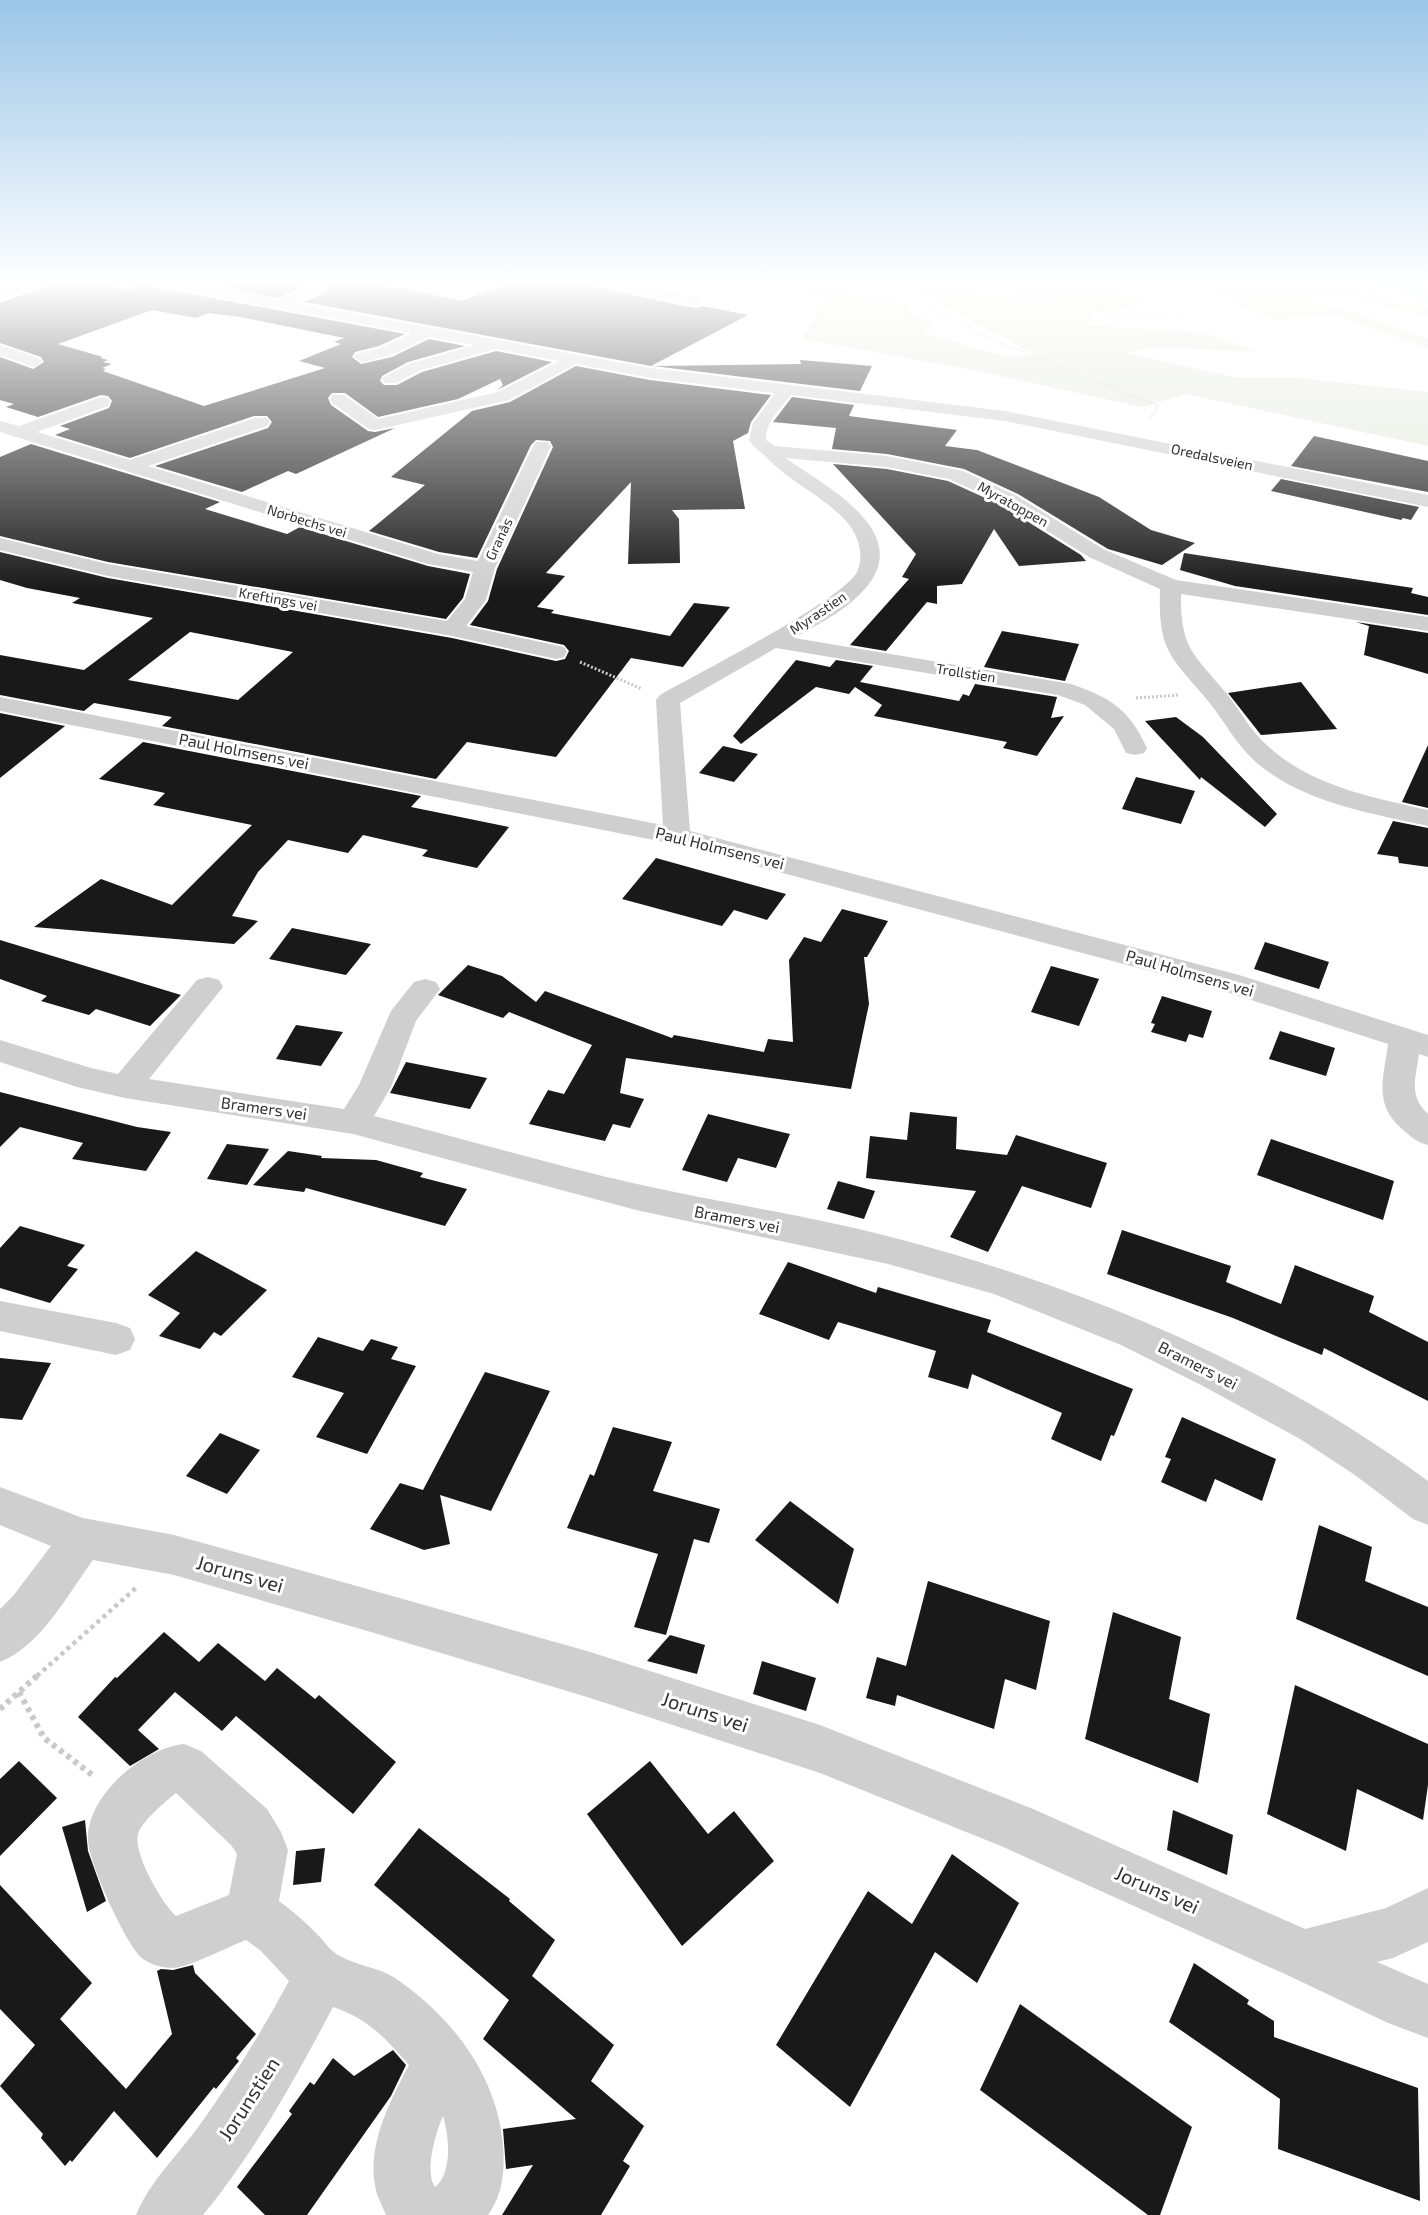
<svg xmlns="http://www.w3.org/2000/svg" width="1428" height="2215" font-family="'Exo 2',sans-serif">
	<rect width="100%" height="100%" fill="#fff"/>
	<g fill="#e4e8dc">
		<path d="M771,281H834L846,291L908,303V314L936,322L924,333L1000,355L1038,356L895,281H942L992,294L1059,285H1096L1146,297L1129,308L1095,314L1087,325L1206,333L1259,352L1154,347L1126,353L1239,378H1298L1428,392V446L1186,394L1142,407L968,369L802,339L826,300Z"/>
		<path d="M1192,281H1318L1428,308V316L1325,294L1311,302L1350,311L1428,339V348L1331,314L1276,319L1238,305Z"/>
	</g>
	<path fill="#c9dfe4" d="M1325,281H1428V302L1415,300L1401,294Z"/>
	<g fill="#191919" fill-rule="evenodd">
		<path d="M60,281H86L130,289L131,281H144L153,287L405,334L379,346L355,352L352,357L361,364L392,357L429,339L465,346L408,362L382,376L380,381L384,385H397L422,372L496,351L552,362L497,390L503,385L500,379L458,399L378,417L345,393H332L328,398L331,405L368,431L375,432L395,428L296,474L288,471L242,492L155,466L268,428L272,422L267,416H254L130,458L55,435L70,429L60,426L109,408L112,401L108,396L101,395L38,417L6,407L14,404L0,400V357L33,369L44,362L41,357L0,343V303ZM152,310L196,318L208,313L240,317L344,338L334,342L341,344L299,361L325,368L204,406L103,371L106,369L102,368L112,364L103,362L108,360L100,358L103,357L58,344Z"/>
		<path d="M191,281H312L279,298Z"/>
		<path d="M333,281H367L462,301L512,281H587L596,287L679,305L696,308L702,306L748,315L651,366L304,302L321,295Z"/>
		<path d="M800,360L872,366L860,391L653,366L801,364Z"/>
		<path d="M576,366L650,380L771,395L751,422L748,433L733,441L745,509L672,510L679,519L680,563L628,564L631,482L546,573L565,576L537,607L554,610L551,613L670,636L694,603L730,607L683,667L631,658L556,757L467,742L436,779L162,726L172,717L94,703L84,711L0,695V655L84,670L153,618L72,603L80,598L27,588L0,580V552L108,578L452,638L556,661L565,659L569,651L564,645L470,625L488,601L497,569L553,447L550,441L536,440L531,445L477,558L439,552L369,531L425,485L391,477L472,411L510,402ZM190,632L293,652L238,700L128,680Z"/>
		<path d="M792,397L854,405L849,416L957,430L945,446L977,450L1099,497L1151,530L1195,543L1162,565L1108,549L1018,494L964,469L887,454L832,449L836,428L773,422Z"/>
		<path d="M1314,436L1428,461V492L1291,466Z"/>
		<path d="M31,444L220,502L205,509L287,534L300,527L428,566L470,574L463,598L446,619L108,562L0,536V457Z"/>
		<path d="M833,464L887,469L948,481L1003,506L1081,555L1086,561L1019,566L994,529L962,584L937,586V604L927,602L886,651L850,645L909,579L902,577L916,554Z"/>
		<path d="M1281,479L1419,507L1411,520L1403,518L1401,520L1271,491Z"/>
		<path d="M1184,553L1413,588L1411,593L1428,597V615L1235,586L1180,570Z"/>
		<path d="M1356,622L1428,633V674L1364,655L1369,626Z"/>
		<path d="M1002,631L1079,644L1065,681L984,667Z"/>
		<path d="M796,660L830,667L836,660L873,666L860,682L959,701L963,694L969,696L975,684L1057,697L1051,718L1064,716L1037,756L1003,748L1007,742L874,716L882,705L855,687L849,694L816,687L741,744L733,736Z"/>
		<path d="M1301,682L1337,729L1261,735L1228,693Z"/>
		<path d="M0,713L65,726L0,778Z"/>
		<path d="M1176,717L1203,737L1277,814L1265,827L1201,777L1200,780L1145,721Z"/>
		<path d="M143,742L421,796L411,807L509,827L477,868L422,856L428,850L363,835L348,853L288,840L258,872L232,916L258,921L234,944L34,927L101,879L172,905L252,825L153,805L165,793L99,779Z"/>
		<path d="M1428,745V808L1402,802Z"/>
		<path d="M723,746L758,754L734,782L699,773Z"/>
		<path d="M1136,777L1195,791L1181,824L1122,809Z"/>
		<path d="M1393,821L1428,828V867L1399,863L1398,857L1377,854Z"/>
		<path d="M656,858L735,880L786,894L767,920L734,910L722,926L622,899Z"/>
		<path d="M842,909L888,921L867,957H864L869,1004L851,1089L626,1058L620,1093L644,1099L630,1128L613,1124L605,1141L529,1124L548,1090L564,1094L592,1045L509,1012L503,1018L438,995L468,965L502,976L536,1002L545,991L672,1038L674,1035L764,1052L768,1039L793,1042L789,960L804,937L821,942Z"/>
		<path d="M292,928L371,944L346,975L269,959Z"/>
		<path d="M0,940L181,995L150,1026L96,1009L89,1015L41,1001L47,996L0,979Z"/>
		<path d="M1265,942L1329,962L1319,989L1254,969Z"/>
		<path d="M1051,966L1099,979L1079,1026L1031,1012Z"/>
		<path d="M1162,996L1212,1011L1203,1038L1189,1034L1186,1042L1151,1032L1155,1024L1151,1023Z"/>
		<path d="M296,1025L343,1032L321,1066L276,1059Z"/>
		<path d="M1280,1031L1335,1048L1326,1076L1269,1059Z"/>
		<path d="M406,1062L487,1078L470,1109L390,1093Z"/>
		<path d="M0,1092L137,1127L171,1132L146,1171L72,1159L83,1143L20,1127L0,1147Z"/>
		<path d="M910,1112L957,1117L956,1149L1007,1155L1016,1135L1107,1163L1091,1208L1022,1186L988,1252L950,1237L976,1191L866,1178L870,1136L907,1140Z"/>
		<path d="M708,1114L790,1134L776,1168L738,1158L727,1182L682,1170Z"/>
		<path d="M1271,1139L1394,1181L1383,1220L1257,1175Z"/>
		<path d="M227,1144L269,1149L247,1185L207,1179Z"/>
		<path d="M288,1151L322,1156L321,1158L376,1160L423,1173L420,1177L467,1189L445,1226L306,1188L304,1192L253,1185Z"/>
		<path d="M838,1181L875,1191L864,1219L827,1209Z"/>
		<path d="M20,1226L85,1245L67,1266L78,1269L50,1303L0,1288V1248Z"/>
		<path d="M1122,1230L1231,1266L1226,1282L1281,1304L1295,1265L1374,1296L1369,1312L1428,1342V1401L1324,1348L1322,1355L1233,1318L1107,1274Z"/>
		<path d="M196,1251L267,1290L221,1336L214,1332L200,1349L159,1336L180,1313L148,1295Z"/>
		<path d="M788,1262L876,1293L878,1287L991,1320L987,1332L1133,1389L1114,1436L1111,1435L1101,1461L1051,1439L1062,1413L972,1374L968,1389L928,1377L936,1351L838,1322L829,1340L759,1314Z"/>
		<path d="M318,1337L363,1351L371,1339L398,1347L391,1359L416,1366L367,1454L316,1437L344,1393L292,1377Z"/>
		<path d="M0,1358L51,1363L22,1420L0,1418Z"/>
		<path d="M485,1372L550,1391L491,1511L440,1495L450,1544L424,1550L370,1529L400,1483L423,1490Z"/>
		<path d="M1182,1417L1276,1459L1262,1501L1215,1479L1206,1502L1161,1482L1171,1459L1165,1457Z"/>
		<path d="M613,1427L672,1442L653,1491L720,1509L709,1543L694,1539L666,1635L634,1627L658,1554L567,1528L590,1474L594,1476Z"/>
		<path d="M220,1433L260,1450L227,1494L186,1476Z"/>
		<path d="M790,1501L854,1549L838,1604L755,1540Z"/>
		<path d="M1319,1525L1372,1547L1365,1581L1428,1607V1676L1296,1619Z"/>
		<path d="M928,1581L1050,1621L1036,1690L1005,1679L994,1729L897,1695L895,1706L866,1698L877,1657L906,1666Z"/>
		<path d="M1113,1612L1181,1637L1169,1699L1210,1714L1198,1783L1085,1739Z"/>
		<path d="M164,1632L199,1662L218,1643L265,1681L277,1668L315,1699L319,1695L396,1762L353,1814L236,1716L222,1731L175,1692L138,1730L159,1749L130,1766L78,1717L115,1677L117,1678Z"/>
		<path d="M670,1635L705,1645L697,1674L647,1661Z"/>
		<path d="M762,1661L816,1678L806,1711L753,1694Z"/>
		<path d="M1295,1685L1428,1744V1785L1423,1820L1357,1789L1346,1851L1267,1814Z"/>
		<path d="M19,1761L57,1798L0,1856V1779Z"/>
		<path d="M650,1761L708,1834L734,1811L774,1861L682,1946L587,1814Z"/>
		<path d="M1173,1810L1233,1835L1227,1875L1167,1850Z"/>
		<path d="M85,1820L88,1851L106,1901L87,1912L62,1827Z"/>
		<path d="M419,1828L510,1899L509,1901L555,1940L532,1976L614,2045L591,2081L644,2126L623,2161L630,2166L601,2215H502L533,2165L506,2169L503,2129L576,2119L483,2039L509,2000L374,1885Z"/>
		<path d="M325,1848L321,1882L293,1885L296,1851Z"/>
		<path d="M952,1854L1019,1903L977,1983L935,1952L850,2107L776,2045L868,1891L912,1924Z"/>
		<path d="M0,1885L92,1983L60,2019L126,2089L172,2034L157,1971L161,1969L173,1970L193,1965L195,1973L256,2034L236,2058L239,2061L216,2089L214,2087L157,2158L114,2111L72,2162L70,2160L65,2166L41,2138L43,2134L0,2086L35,2045L0,2009Z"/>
		<path d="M1194,1963L1249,2000L1247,2004L1274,2021V2037L1418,2088L1420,2201L1278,2149L1280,2099L1169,2022Z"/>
		<path d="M1020,2004L1192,2127L1160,2215H1148L980,2090Z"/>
		<path d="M393,2050L406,2065L391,2096L307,2215H265L237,2187L292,2114L289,2111L310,2082L314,2085L333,2058L354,2076Z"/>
	</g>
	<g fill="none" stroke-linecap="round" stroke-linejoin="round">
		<g stroke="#c9c9c9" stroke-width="1.5" stroke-dasharray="1.5 1.5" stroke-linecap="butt">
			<path d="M881,281L982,335L1158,406L1149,420"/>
			<path d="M949,281L1091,308L1121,317H1157L1180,320"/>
			<path d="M712,285L728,281"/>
		</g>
		<g stroke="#c9c9c9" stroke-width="3" stroke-dasharray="2 2" stroke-linecap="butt">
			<path d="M580,662L642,689"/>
			<path d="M1136,698L1179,695"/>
		</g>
		<path stroke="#c9c9c9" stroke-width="4.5" stroke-dasharray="4 4" stroke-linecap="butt" d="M37,1676L137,1587"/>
		<g stroke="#c9c9c9" stroke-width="6" stroke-dasharray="4.5 4.5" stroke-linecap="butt">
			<path d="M19,1692L44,1738L95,1777"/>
			<path d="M0,1709L39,1674"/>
		</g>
		<g fill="#cfcfcf" fill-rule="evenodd">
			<path d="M20,281H41L0,298V289Z"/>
			<path d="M146,281H177L279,300L309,287L315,281H331L319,293L296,303L650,368L1005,411L1428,495V507L1005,421L791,395C781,407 765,423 766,440L775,446L887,456L963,471L1017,496L1103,549L1176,580L1428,617V631L1181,594C1180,649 1194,654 1226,693C1237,706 1245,721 1256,734C1300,784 1366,796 1428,810V826C1370,813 1304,803 1257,763C1237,746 1225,722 1209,702C1171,656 1158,653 1160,589L1089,557L1004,504L949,479L887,467L785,458C842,496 932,545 841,610C827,620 809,629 794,638L1071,684C1111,698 1129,709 1147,748L1144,753L1135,755L1126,753L1114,729L1085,705L1058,695L776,648L680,703L690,831L1239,975L1428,1035V1057L1419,1054C1416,1078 1408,1096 1428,1114V1145C1416,1142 1410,1136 1401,1128C1373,1103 1384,1077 1388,1044L1217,989L674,844L0,711V697L663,825L656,700L660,695C695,675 843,600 857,572C865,555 858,534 846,521C822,495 788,481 765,456C759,450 753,447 749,440L753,423L775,393L650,378L576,364L509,400L375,430L369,429L332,403L330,399L332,395H344L378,419L498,392L559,361L496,349L421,370L396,383H384L382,380L384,377L409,364L475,345L429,337L391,355L362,362L354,357L356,354L380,348L412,333L153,285Z"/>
			<path d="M589,281H619L696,297L703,301L696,305L596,285Z"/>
			<path d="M0,345L40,359L42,362L34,367L0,355Z"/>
			<path d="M102,397L108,398L110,402L108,406L37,432L130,460L255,418H267L270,422L267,426L148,466L438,554L478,561L533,446L536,442H548L551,446L495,568L486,600L466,626L564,647L567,652L564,657L556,659L452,636L108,576L0,550V538L108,564L447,621L465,599L473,572L428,564L0,432V421L19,426Z"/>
			<path d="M208,977L219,980L223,987L149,1079L344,1109L359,1085L391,1011L414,982L425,979L436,982L440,989L416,1021L391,1087L374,1116C461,1138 549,1164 637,1184C721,1203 807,1215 891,1237C1081,1286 1269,1364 1428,1481V1525L1413,1519L1355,1475L1300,1439L1203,1386L1121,1345L994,1294L888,1264L636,1210L353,1134L125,1098L77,1087L0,1062V1040L91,1068L118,1074L197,980Z"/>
			<path d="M0,1301L116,1323L130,1328L135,1339L130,1350L116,1355L0,1331Z"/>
			<path d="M0,1487L83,1518L174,1535L364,1588L587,1651L820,1725L1033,1809L1305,1929L1386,1908L1428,1888V1942L1393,1958L1377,1962L1428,1984V2038L1388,2023L1285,1974L1001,1846L820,1773L587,1697L364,1630L174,1575L93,1560C67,1595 42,1645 0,1662V1609L13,1596L51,1546L0,1525Z"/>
			<path d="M184,1744L201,1751L267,1809L281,1832L288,1850L279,1901C293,1911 305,1922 317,1934C324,1941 331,1952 340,1956C357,1966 378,1967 395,1978C452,2017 497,2075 503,2145C505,2169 503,2195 488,2215H386C382,2205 376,2195 375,2185C367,2145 391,2099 409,2065C384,2037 370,2020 333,2007C295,2079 255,2152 203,2215H136C150,2181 178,2155 199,2126C232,2080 262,2031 289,1981L261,1951L246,1940C230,1946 187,1968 173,1968C164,1968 151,1965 143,1959C127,1948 88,1861 88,1840C86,1796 143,1748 184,1744ZM176,1793L231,1845L237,1854L229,1895L176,1916C162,1903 133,1854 138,1834C141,1822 166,1801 176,1793ZM443,2116C449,2136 453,2172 435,2187C424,2172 436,2132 443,2116Z"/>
		</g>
	</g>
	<linearGradient id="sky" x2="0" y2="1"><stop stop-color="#9bc5e6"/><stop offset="0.48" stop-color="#fff"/><stop offset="1" stop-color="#fff" stop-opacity="0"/></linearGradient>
	<rect width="1428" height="591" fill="url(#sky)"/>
	<g text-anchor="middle" stroke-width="6" stroke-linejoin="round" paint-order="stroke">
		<g font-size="14" fill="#323232" stroke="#fff">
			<text transform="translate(1212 457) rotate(12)" y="5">Oredalsveien</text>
			<text transform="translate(1013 504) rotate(29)" y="5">Myratoppen</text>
			<text transform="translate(307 521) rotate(17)" y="5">Nørbechs vei</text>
			<text transform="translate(499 539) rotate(-65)" y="5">Granås</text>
			<text transform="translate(278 599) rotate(10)" y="5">Kreftings vei</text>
			<text transform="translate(818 613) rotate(-34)" y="5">Myrastien</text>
			<text transform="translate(966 673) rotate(9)" y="5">Trollstien</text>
		</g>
		<g font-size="16" fill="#323232" stroke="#fff">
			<text transform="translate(244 751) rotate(11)" y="6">Paul Holmsens vei</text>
			<text transform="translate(720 848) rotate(14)" y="6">Paul Holmsens vei</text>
			<text transform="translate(1190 973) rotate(16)" y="6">Paul Holmsens vei</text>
			<text transform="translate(264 1108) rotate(8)" y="6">Bramers vei</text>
			<text transform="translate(737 1219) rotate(11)" y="6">Bramers vei</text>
			<text transform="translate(1198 1365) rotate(27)" y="6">Bramers vei</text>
		</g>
		<g font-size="20" fill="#323232" stroke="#fff">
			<text transform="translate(240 1574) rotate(16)" y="7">Joruns vei</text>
			<text transform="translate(705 1712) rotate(18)" y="7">Joruns vei</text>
			<text transform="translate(1157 1890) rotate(24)" y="7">Joruns vei</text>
			<text transform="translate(249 2099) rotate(-57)" y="7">Jorunstien</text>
		</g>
	</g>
</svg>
